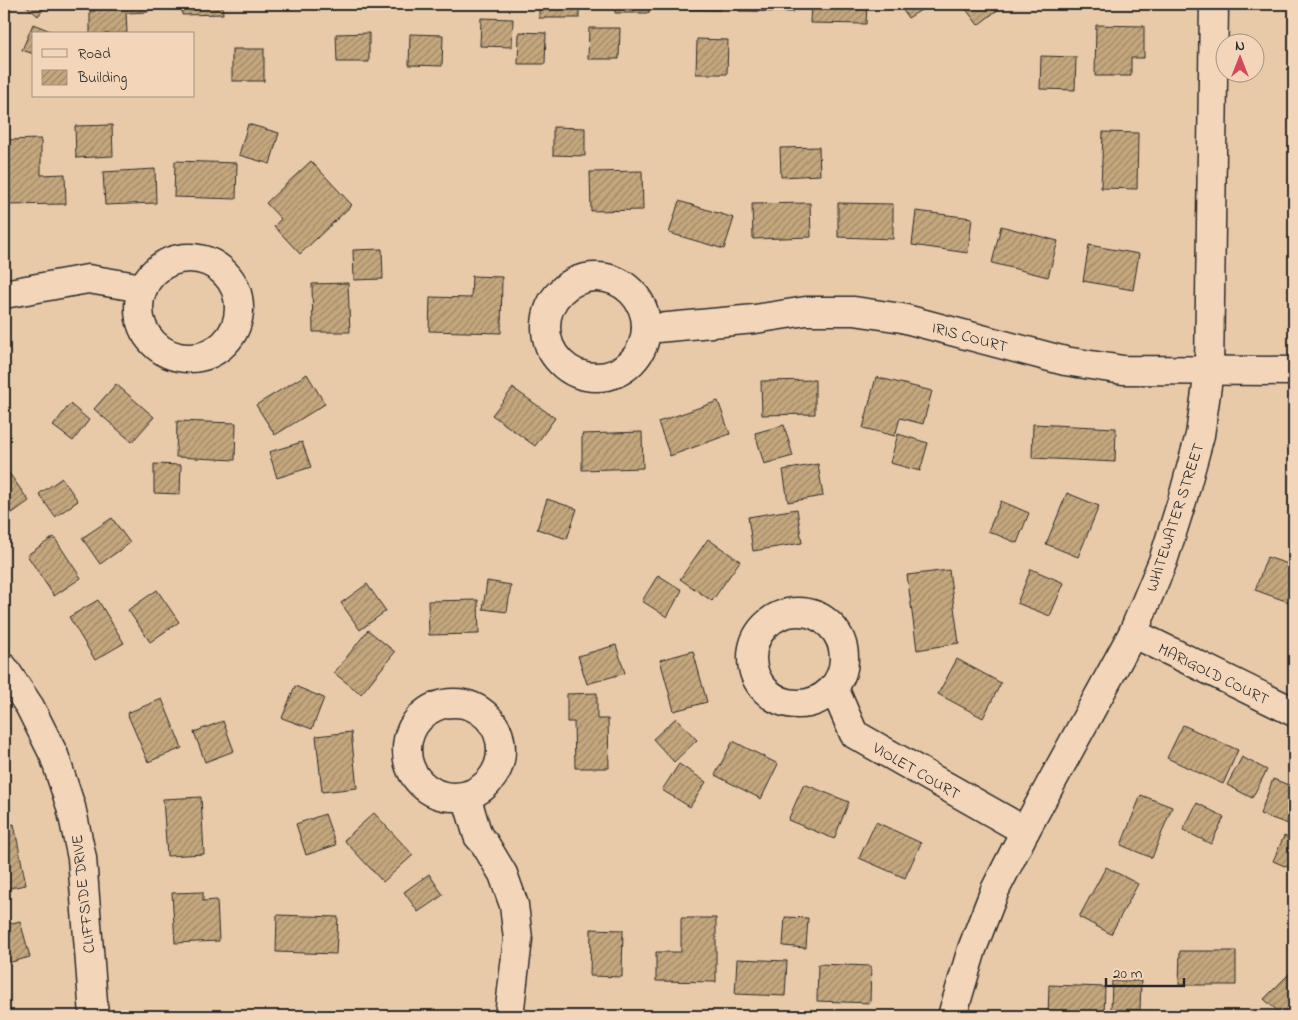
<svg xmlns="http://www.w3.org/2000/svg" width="1298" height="1020" font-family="'Indie Flower',sans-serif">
	<defs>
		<pattern id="building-hatch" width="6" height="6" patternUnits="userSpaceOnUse" patternTransform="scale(1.25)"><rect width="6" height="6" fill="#c4a77d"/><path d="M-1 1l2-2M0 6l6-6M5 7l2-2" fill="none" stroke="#9f8867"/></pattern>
	</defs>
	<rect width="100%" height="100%" fill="#e8caa9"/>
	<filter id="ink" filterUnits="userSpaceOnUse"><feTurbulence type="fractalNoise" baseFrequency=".02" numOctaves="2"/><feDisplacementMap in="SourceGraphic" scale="10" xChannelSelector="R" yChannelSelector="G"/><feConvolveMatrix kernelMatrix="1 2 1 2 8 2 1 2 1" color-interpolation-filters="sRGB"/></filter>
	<g filter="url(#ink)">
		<g fill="url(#building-hatch)" stroke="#2b2b2b">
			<path d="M24,4H48L38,16Z"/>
			<path d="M95,4H148V12L126,13L127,33L90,34V11H95Z"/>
			<path d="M182,4H222L223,14L182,15Z"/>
			<rect x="539" y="4" width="40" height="14"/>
			<path d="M615,4H648L649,13H615Z"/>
			<path d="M677,4H721L720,10L677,9Z"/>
			<path d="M739,4H793V12L739,11Z"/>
			<path d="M811,4H867L866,24L810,23Z"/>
			<path d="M899,4H931L908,18Z"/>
			<path d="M962,4H1002L1004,5L978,25Z"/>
			<rect x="1103" y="4" width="40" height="2"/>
			<path d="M481,18L513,19L512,47L480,46Z"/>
			<path d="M33,24L58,34H34V54L22,50Z"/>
			<path d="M1096,25L1144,26V58H1131V76H1095Z"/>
			<path d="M589,28H620L619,59H588Z"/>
			<path d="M519,32L546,33L545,64H518Z"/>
			<path d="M369,33V62H337L336,34Z"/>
			<path d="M410,34L443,35L442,66L409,65Z"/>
			<path d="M697,39L728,40L727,74H696Z"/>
			<rect x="232" y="49" width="32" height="32"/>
			<path d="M1041,56L1076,57L1075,90L1040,89Z"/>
			<path d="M248,124L279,133L270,164L239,155Z"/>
			<path d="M112,125L113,156L76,158L75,126Z"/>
			<path d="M553,127L585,128V156L553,155Z"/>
			<path d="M1103,132L1138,133L1137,189L1101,188Z"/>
			<path d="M41,139V175L65,174L66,204L4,205V140Z"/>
			<path d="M819,147L820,175L781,177L780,148Z"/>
			<path d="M175,161L237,163L236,199L174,197Z"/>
			<path d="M311,161L352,205L300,254L274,226L281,219L266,203Z"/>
			<path d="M155,169L156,203L105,205L103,172Z"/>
			<path d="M642,171L643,210L591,211L590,172Z"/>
			<path d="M679,201L734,218L724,249L669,233Z"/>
			<path d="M810,203L811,237L753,239L752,204Z"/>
			<path d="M838,203L893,204V239L838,237Z"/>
			<path d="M916,211L972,218L968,253L912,245Z"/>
			<path d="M1001,226L1058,241L1048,277L992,263Z"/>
			<path d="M1089,245L1139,254L1133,290L1083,281Z"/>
			<path d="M382,249L383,279L354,280L353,250Z"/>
			<path d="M472,276L502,277L501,333L429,331L430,297L471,298Z"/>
			<path d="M348,283L350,332H313L312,284Z"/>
			<path d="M307,374L325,404L275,435L256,405Z"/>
			<path d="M876,377L932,391L923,424L900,418L895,436L863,428Z"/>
			<path d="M815,380V414L762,415L761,381Z"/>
			<path d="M116,384L154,417L132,442L94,409Z"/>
			<path d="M513,388L555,418L535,446L492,415Z"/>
			<path d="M718,401L730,434L670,456L658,422Z"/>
			<path d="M70,404L89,420L73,441L53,426Z"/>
			<path d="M177,421L236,423L235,460L176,457Z"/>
			<path d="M1033,424L1116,428L1115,462L1032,458Z"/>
			<path d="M784,425L793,456L764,464L755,433Z"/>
			<path d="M642,432L643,468L582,470V434Z"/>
			<path d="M898,434L928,443L920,471L890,463Z"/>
			<path d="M302,442L311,467L277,478L269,452Z"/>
			<path d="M154,464L181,465L180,494L154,493Z"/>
			<path d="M818,464L823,496L788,502L783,470Z"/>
			<path d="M4,466L29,501L8,516L4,510Z"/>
			<path d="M62,478L78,501L55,517L39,494Z"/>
			<path d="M1067,493L1099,506L1078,557L1046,544Z"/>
			<path d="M547,499L577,509L567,539L537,529Z"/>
			<path d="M1001,501L1029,513L1017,543L988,531Z"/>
			<path d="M797,509L802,543L753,551L748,517Z"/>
			<path d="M112,518L130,543L100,564L82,538Z"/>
			<path d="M54,537L81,578L54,596L27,555Z"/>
			<path d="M708,539L740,561L712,601L680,579Z"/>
			<path d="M1267,557L1294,566V604L1255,590Z"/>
			<path d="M1031,569L1064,583L1050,616L1017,603Z"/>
			<path d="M949,570L959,643L917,650L907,575Z"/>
			<path d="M658,575L682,590L667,617L642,601Z"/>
			<path d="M487,581L511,585L507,612L483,609Z"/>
			<path d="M367,584L386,611L360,630L341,603Z"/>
			<path d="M157,590L179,622L150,642L128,610Z"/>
			<path d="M98,600L124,643L95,660L69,617Z"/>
			<path d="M478,600L479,634L429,635L428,601Z"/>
			<path d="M368,630L395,652L361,694L334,673Z"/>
			<path d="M616,645L625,673L587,684L578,656Z"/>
			<path d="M693,651L707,702L674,711L660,660Z"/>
			<path d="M957,659L1001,683L983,718L938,694Z"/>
			<path d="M295,686L324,698L312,729L282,718Z"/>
			<path d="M597,693V719H608L609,768H575L574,722H567V694Z"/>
			<path d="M162,699L182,748L148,762L127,713Z"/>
			<path d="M676,718L697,740L674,762L653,739Z"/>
			<path d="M223,721L234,751L205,762L194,732Z"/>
			<path d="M1183,725L1238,750L1223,784L1167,758Z"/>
			<path d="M351,732L357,788L322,792L316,736Z"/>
			<path d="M733,741L778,764L761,799L715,775Z"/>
			<path d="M1242,757L1267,770L1252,798L1227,785Z"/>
			<path d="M679,764L706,782L690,807L662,790Z"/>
			<path d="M1273,779L1294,787V826L1260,814Z"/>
			<path d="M804,784L849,802L834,839L788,820Z"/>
			<path d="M1141,795L1172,807L1152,858L1121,845Z"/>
			<path d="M201,797L204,854L167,856L163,799Z"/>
			<path d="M1197,803L1224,817L1211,844L1183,830Z"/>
			<path d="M374,813L413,855L383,882L344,840Z"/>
			<path d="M325,814L336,845L306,855L296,824Z"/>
			<path d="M876,822L921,843L905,878L859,858Z"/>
			<path d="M14,824L26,885L4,889V826Z"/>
			<path d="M1284,836L1294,840V870L1273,861Z"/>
			<path d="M1106,867L1138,884L1111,934L1079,917Z"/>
			<path d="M429,874L443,895L418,912L404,892Z"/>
			<path d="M203,892V901L217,900L219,941L175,943L172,893Z"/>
			<path d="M277,915L338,917L336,954L276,952Z"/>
			<path d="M785,917L808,918L806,948L783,946Z"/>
			<path d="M681,918H716V982L656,981V952H681Z"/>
			<path d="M20,921L30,957L4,964V925Z"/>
			<path d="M591,929L623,930L622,977L590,976Z"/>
			<path d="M1180,951H1236V985H1179Z"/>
			<path d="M737,959L787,961L785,996L735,994Z"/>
			<path d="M818,964L871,966L870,1003L817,1001Z"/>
			<path d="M1290,973L1294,977V1016H1283L1264,999Z"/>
			<path d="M1112,981H1141L1140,1010H1111Z"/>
			<path d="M1049,985L1105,987L1104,1016H1048Z"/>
		</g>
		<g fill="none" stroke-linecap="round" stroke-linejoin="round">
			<defs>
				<g id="minor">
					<circle cx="189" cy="308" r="50"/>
					<circle cx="596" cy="327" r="50"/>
					<path d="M4,294L88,279L143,288"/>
					<path d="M646,329L755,319L806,311H854L902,318L1065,361L1123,370L1294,371"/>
					<circle cx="798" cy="658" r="46"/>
					<path d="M1133,633L1294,712"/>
					<path d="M4,668L30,707L54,755L71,807L82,858L94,1016"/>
					<path d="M834,688L854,734L1025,831"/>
					<circle cx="454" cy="750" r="47"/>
					<path d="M466,796L478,836L485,844L503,874L514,905L518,939L509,1016"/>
					<path d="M952,1016L972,949L995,890L1025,831L1133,633L1163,561L1182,501L1200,435L1209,371L1214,4"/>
				</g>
			</defs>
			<use href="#minor" stroke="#2b2b2b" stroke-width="31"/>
			<use href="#minor" stroke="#f3d6ba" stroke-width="28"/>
		</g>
	</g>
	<g text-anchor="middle" stroke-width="4.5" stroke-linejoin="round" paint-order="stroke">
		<g font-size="16" fill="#2b2b2b" stroke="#f3d6ba">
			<text transform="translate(970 336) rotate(15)" y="6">IRIS COURT</text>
			<text transform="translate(1174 517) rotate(-72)" y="6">WHITEWATER STREET</text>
			<text transform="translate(1214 673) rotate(26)" y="6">MARIGOLD COURT</text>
			<text transform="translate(917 770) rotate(30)" y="6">VIOLET COURT</text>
			<text transform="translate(82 894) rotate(-96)" y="6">CLIFFSIDE DRIVE</text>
		</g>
	</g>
	<rect width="1298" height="1020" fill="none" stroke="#f3d6ba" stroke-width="20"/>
	<rect x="10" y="10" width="1278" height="1000" fill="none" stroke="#2b2b2b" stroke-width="2" filter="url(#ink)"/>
	<rect x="32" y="32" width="162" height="65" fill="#f3d6ba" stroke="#a39281"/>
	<rect x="42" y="49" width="25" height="8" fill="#f3d6ba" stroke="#a39281"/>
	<text x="78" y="58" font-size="15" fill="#2b2b2b">Road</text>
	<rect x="42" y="70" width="25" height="15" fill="url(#building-hatch)" stroke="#a39281"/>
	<text x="78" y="82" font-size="15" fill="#2b2b2b">Building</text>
	<g transform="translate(1240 58)"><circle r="24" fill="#f3d6ba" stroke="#a39281"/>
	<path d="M0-4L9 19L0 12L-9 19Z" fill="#d1495b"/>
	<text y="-8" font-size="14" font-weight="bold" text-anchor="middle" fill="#2b2b2b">N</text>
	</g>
	<path d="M1106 978v8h78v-8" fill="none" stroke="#2b2b2b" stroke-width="2.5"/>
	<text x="1113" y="978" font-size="15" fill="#2b2b2b" stroke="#f3d6ba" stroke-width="4" paint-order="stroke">20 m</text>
</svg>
